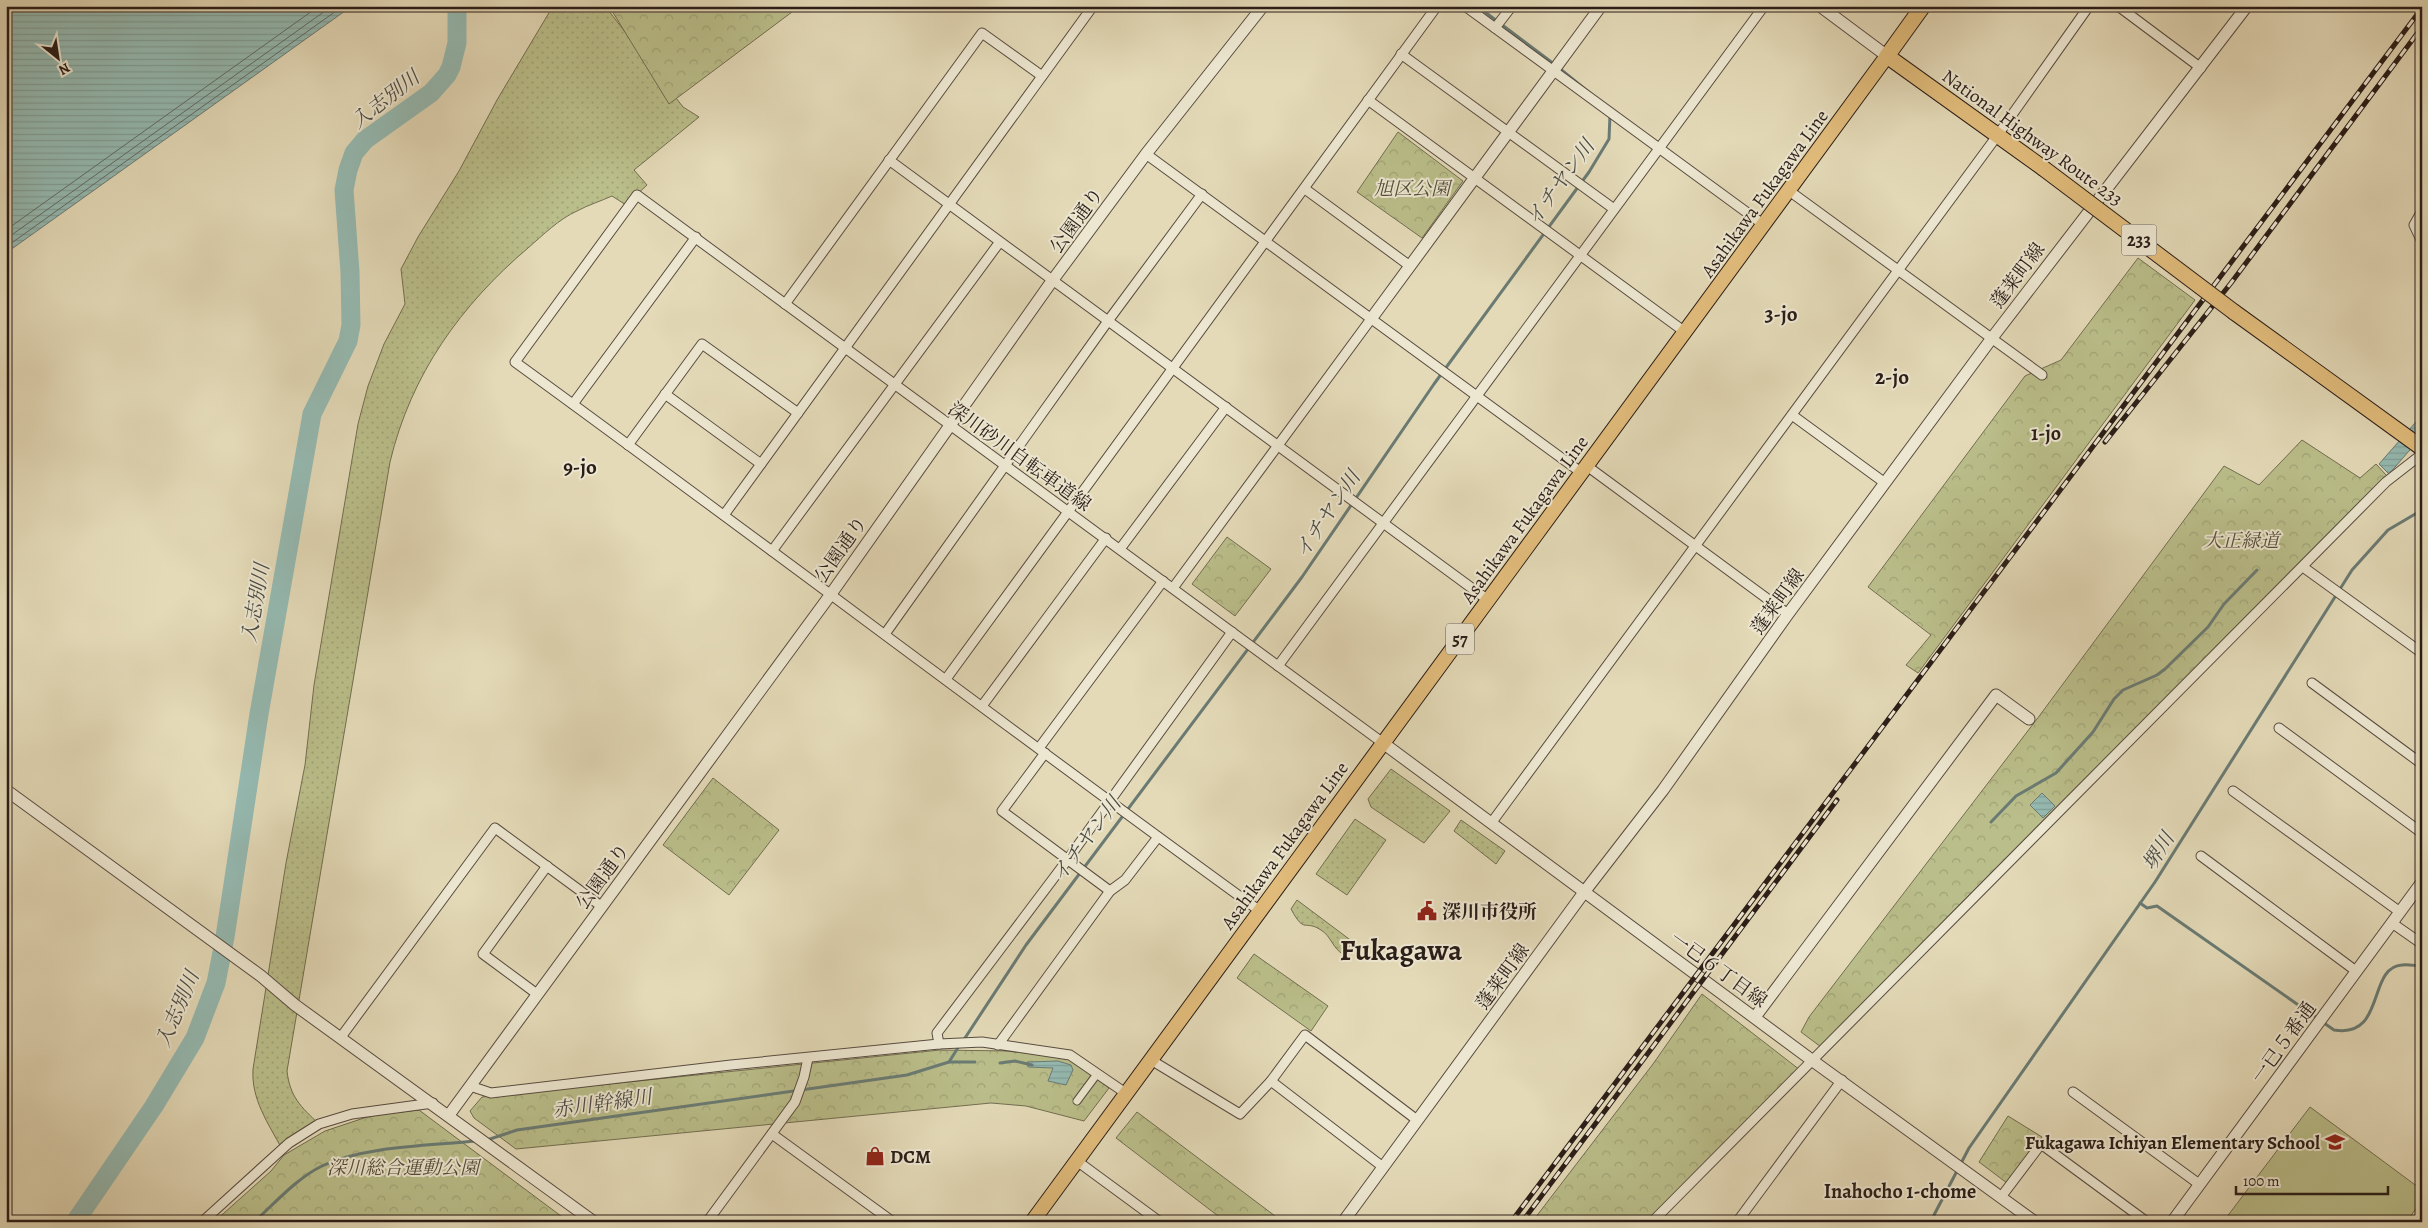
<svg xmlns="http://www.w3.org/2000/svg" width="2428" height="1228" font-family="Alegreya,'Noto Serif JP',serif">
	<defs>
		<pattern id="grass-dots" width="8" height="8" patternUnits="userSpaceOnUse" patternTransform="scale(1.25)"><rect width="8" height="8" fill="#babe8a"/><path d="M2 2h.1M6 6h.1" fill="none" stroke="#a0a376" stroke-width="1.8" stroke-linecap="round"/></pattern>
		<pattern id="forest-crowns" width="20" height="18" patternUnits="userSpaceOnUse" patternTransform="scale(1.25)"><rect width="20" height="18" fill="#babe8a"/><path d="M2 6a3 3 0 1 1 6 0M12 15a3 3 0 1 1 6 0" fill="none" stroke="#a0a376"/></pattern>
		<pattern id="water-rules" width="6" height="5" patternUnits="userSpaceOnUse" patternTransform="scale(1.25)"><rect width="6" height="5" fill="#95bab2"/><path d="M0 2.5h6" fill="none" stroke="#819f98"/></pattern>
	</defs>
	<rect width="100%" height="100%" fill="#e4dab8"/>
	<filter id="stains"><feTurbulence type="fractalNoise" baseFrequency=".004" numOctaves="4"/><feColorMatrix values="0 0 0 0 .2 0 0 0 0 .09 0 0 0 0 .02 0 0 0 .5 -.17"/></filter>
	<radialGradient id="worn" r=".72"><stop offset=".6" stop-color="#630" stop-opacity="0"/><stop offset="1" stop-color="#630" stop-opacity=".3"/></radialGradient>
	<g fill="url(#grass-dots)" stroke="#726e51">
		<path d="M553,6H605L683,107L699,117L634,170L647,185L626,205L612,196C601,201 588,205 577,211C559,219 543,235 528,248C461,305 411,374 390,462L287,1071C290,1097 301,1107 319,1124L282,1149C268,1123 251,1099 253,1069L286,863L305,765L314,685L358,424L368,386L384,344L405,304L401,269L418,237L459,171L497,100Z"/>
		<path d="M1391,769L1450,811L1424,843L1371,807L1368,799Z"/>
		<path d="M1355,819L1386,840L1347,895L1316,874Z"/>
		<path d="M1461,820L1505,851L1496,864L1454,831Z"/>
		<path d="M1297,900L1353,942L1343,954C1333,949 1331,936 1321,930C1304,919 1305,935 1291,909Z"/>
	</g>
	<g fill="url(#forest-crowns)" stroke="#726e51">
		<path d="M609,6H800L669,104Z"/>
		<path d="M1398,132L1463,181L1422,238L1357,192Z"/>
		<path d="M2138,258L2195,300L1918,673L1906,665L1931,635L1868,587L2025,376L2061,360Z"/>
		<path d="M2302,440L2360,478L2376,464L2387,476L1976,888L1821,1047L1801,1032L1809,1017L2040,715L2224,466L2259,485Z"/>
		<path d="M1227,537L1271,569L1235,616L1192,584Z"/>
		<path d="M713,778L779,830L729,895L663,845Z"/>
		<path d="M1254,954L1328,1006L1311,1031L1237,978Z"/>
		<path d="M1702,994L1800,1070L1647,1222H1532L1653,1064Z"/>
		<path d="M940,1050L1010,1051L1067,1057L1109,1088L1084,1121L1026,1106L991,1103L516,1149L474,1118L470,1111L482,1097Z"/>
		<path d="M419,1110L569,1222H214L271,1171L284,1155L325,1131L373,1115Z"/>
		<path d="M1137,1112L1283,1222H1226L1116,1138Z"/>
		<path d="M2008,1116L2042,1137L2007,1183L1979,1162Z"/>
	</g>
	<path fill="#babe8a" stroke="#726e51" d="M2310,1107L2422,1190V1201L2406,1222H2223Z"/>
	<g fill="url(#water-rules)" stroke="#6a7b74">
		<path d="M6,6H352L6,253Z"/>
		<path d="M2422,415V436L2389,474L2379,464Z"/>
		<path d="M2042,793L2055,806L2043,818L2030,805Z"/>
		<path d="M1058,1061L1071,1065L1073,1070L1066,1085L1048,1081L1053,1068L1028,1067L1027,1062Z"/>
	</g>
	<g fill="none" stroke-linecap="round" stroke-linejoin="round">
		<g stroke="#606c65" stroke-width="1">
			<path d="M6,230L319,6"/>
			<path d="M6,239L332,6"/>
			<path d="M6,247L343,6"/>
		</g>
		<g stroke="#6a7b74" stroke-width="3">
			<path d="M1477,6L1554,64"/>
			<path d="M1559,68L1591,94"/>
			<path d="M1991,822L2016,796L2056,773L2093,732L2114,699L2123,690L2157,675L2165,669L2208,627L2224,604L2257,570"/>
			<path d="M2140,903L2147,908L2157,906L2334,1030C2386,1039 2367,967 2402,965C2408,964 2416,966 2422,966"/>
			<path d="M963,1041L1026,945L1302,577L1434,384L1589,172L1609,139L1610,115"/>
			<path d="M949,1062L959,1046"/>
			<path d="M1000,1063L1015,1061L1032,1065"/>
			<path d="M487,1140L517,1130L907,1075L949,1062H975"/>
			<path d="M254,1222C275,1203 297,1178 322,1166C365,1146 428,1146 476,1141"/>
			<path d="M1934,1222V1215L1969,1148L2155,882L2352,570L2388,530L2422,510"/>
		</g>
		<path stroke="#95bab2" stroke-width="19" d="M75,1222L154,1106L195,1038L216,983L225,937L259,714L312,414L348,341L351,325L350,272L344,190L348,170L354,153L365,140L431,93L447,75L451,67L457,43V6"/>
		<defs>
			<path id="pedestrian" d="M1077,1101L1097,1074"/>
			<g id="minor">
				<path d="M1465,6L1764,225"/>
				<path d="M2118,6L2201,68"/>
				<path d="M1495,28L1512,6"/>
				<path d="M1401,54L1614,209"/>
				<path d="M1368,100L1685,332"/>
				<path d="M1146,154L1582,473"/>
				<path d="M889,160L1488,600"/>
				<path d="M1305,189L1410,266"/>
				<path d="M1788,190L2042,375"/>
				<path d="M2422,211L2414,225L2422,242"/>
				<path d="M785,304L982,33L1042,76"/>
				<path d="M665,394L761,464"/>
				<path d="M573,404L696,237"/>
				<path d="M1792,415L1885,483"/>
				<path d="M628,445L702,344L798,413"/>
				<path d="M1587,466L1788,614"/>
				<path d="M724,515L1093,6"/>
				<path d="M1120,549L1226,407"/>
				<path d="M772,551L999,243"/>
				<path d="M2303,567L2422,653"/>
				<path d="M1173,588L1371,319"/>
				<path d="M885,634L1108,321L1202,194"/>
				<path d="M1278,666L1764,6"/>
				<path d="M946,679L1437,6"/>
				<path d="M2312,683L2422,764"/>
				<path d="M982,706L1106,538"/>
				<path d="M2279,728L2422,833"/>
				<path d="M1039,748L1163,581"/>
				<path d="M1045,753L1002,811L1110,891"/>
				<path d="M2233,791L2400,912"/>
				<path d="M1492,822L1997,136L2089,6"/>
				<path d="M2201,856L2356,971"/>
				<path d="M1260,911C1010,730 764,543 515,362L637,195L1383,743"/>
				<path d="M2392,923L2422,944"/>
				<path d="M537,994L483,954L547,866"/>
				<path d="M341,1037L495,828L601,906"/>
				<path d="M939,1044L937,1033L1068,859L1232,632"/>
				<path d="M998,1045L1110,891L1125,880L1158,837"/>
				<path d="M1151,1060L1240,1114L1271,1081L1383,1167"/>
				<path d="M1271,1081L1305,1035L1417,1120"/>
				<path d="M470,1086L491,1093L731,1065L939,1044L982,1042L1070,1055L1127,1094"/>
				<path d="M2073,1092L2199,1184"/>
				<path d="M772,1134L893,1222"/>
				<path d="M1077,1161L1160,1222"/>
				<path d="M2001,1197L2041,1144L2147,1222"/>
				<path d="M202,1222L289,1143L319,1124L352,1114L433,1103"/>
				<path d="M707,1222L795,1102L804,1077L808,1058"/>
				<path d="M1652,1222L2386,482L2422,454"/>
				<path d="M1737,1222L1842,1080"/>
			</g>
			<g id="tertiary">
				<path d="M1820,6L1887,56"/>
				<path d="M1371,319L1601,6"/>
				<path d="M1383,743L1813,1061L2035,1222"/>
				<path d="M6,790L261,976L295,1005L594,1222"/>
				<path d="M1755,1017L1996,695L2029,719"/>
				<path d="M449,1115L831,594L1052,281L1146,154L1263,6"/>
				<path d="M1343,1222L1585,891L1663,790L1788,614L1992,338L2247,6"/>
				<path d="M2172,1222L2422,882"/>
			</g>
			<path id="primary" d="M1032,1222L1887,56"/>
			<g id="trunk">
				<path d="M1923,6L1887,56L2043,168"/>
				<path d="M2234,312L2422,448"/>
			</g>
		</defs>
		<use href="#pedestrian" stroke="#584c40" stroke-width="9"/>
		<use href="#minor" stroke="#584c40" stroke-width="11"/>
		<use href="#tertiary" stroke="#584c40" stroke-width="13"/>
		<use href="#primary" stroke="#2a1d18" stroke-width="16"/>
		<use href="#trunk" stroke="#2a1d18" stroke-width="17"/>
		<use href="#pedestrian" stroke="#ede7d1" stroke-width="7"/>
		<use href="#minor" stroke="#ede7d1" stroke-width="9"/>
		<use href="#tertiary" stroke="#ede7d1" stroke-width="11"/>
		<use href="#primary" stroke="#e2bd7c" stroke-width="14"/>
		<use href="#trunk" stroke="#e2bd7c" stroke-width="15"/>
		<defs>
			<g id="rail">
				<path d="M2105,442L2231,283L2422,27"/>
				<path d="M1511,1222L2422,8"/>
				<path d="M1522,1222L1837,800"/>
			</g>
		</defs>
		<use href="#rail" stroke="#2a1d18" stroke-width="5"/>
		<use href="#rail" stroke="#ede7d1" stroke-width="3" stroke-dasharray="9" stroke-linecap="butt"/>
		<defs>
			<path id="trunk-bridge" d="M2043,168L2234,312"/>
		</defs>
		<use href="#trunk-bridge" stroke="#2a1d18" stroke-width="17" stroke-linecap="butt"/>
		<use href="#trunk-bridge" stroke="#e2bd7c" stroke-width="15"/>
	</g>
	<defs>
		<symbol id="civic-bare" viewBox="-9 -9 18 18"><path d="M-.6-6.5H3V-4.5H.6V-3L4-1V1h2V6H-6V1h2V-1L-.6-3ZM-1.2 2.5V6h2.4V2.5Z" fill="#8f2418" stroke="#ede7d1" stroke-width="2.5" paint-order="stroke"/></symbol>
		<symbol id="school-bare" viewBox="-9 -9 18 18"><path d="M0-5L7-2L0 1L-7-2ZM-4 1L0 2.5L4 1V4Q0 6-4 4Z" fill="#8f2418" stroke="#ede7d1" stroke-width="2.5" paint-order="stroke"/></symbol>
		<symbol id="shop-bare" viewBox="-9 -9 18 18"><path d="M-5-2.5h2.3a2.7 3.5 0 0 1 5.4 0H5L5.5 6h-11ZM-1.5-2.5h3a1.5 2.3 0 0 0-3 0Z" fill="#8f2418" stroke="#ede7d1" stroke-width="2.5" paint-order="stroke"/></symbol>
	</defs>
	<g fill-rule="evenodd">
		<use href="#civic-bare" x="1413" y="897" width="28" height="28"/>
		<use href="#school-bare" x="2321" y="1128" width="28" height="28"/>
		<use href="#shop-bare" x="861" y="1142" width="28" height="28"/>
	</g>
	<g text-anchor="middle" stroke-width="4" stroke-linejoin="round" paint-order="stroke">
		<g fill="#ede7d1" stroke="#645a50" stroke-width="1">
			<rect x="2121.5" y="224.5" width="35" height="31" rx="4"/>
			<rect x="1446" y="623.5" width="28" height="31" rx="4"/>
		</g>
		<g font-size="18" font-weight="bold" fill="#2a1d18">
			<text x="2139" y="246">233</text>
			<text x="1460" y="645">57</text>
		</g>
		<g font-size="19" fill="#2a1d18" stroke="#ede7d1">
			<text transform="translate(2033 137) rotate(36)" y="7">National Highway Route 233</text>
			<text transform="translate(1764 193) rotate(-54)" y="7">Asahikawa Fukagawa Line</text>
			<text transform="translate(1076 220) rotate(-54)" y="7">公園通り</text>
			<text transform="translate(2017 275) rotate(-53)" y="7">蓬莱町線</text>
			<text transform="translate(1020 456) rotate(36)" y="7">深川砂川自転車道線</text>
			<text transform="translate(1524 519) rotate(-54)" y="7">Asahikawa Fukagawa Line</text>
			<text transform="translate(840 549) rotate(-55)" y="7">公園通り</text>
			<text transform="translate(1777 601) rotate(-54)" y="7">蓬莱町線</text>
			<text transform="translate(1284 845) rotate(-54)" y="7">Asahikawa Fukagawa Line</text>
			<text transform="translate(602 876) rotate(-54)" y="7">公園通り</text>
			<text transform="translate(1719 969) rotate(36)" y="7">一已６丁目線</text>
			<text transform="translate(1502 976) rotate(-54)" y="7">蓬莱町線</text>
			<text transform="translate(2283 1042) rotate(-54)" y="7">一已５番通</text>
		</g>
		<g font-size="19" font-style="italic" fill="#554d3a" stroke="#ede7d1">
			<text x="1412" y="195">旭区公園</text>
			<text x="2241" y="547">大正緑道</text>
			<text x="403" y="1174">深川総合運動公園</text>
		</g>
		<g font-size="19" font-weight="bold" fill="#2a1d18" stroke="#ede7d1" text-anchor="start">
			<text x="1442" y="918">深川市役所</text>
			<text x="2320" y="1149" text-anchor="end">Fukagawa Ichiyan Elementary School</text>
			<text x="890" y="1163">DCM</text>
		</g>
		<g font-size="20" font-style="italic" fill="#4a4c46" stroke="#ede7d1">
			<text transform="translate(385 99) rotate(-38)" y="7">入志別川</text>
			<text transform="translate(1560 182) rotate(-54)" y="7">イチヤン川</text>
			<text transform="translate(1327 514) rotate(-56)" y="7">イチヤン川</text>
			<text transform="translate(255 603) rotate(-80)" y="7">入志別川</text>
			<text transform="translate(1086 839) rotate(-53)" y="7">イチヤン川</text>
			<text transform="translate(2158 851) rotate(-58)" y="7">堺川</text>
			<text transform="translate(177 1009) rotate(-67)" y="7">入志別川</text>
			<text transform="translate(602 1103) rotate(-8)" y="7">赤川幹線川</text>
		</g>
		<g font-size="20" font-weight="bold" fill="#2a1d18" stroke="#ede7d1">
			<text x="2046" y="440">1-jo</text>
			<text x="1900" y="1198">Inahocho 1-chome</text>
		</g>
		<g font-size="21" font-weight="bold" fill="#2a1d18" stroke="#ede7d1">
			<text x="1781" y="321">3-jo</text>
			<text x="1892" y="384">2-jo</text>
			<text x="580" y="474">9-jo</text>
		</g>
		<g font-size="29" font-weight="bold" fill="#2a1d18" stroke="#ede7d1">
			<text x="1401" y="960">Fukagawa</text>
		</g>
	</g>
	<rect width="2428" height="1228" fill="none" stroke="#e4dab8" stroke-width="25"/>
	<rect x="8" y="8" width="2413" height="1213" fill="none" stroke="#2a1d18" stroke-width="2.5"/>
	<rect x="12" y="12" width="2403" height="1203" fill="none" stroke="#2a1d18"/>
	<g transform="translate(58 58) rotate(150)" stroke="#ede7d1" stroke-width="4" paint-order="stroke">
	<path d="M0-4L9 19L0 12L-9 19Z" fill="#2a1d18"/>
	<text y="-8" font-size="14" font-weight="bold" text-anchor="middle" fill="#2a1d18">N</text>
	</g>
	<path d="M2236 1186v8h152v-8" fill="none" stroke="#2a1d18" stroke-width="2.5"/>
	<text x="2243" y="1186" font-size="15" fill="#2a1d18" stroke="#ede7d1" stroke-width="4" paint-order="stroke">100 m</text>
	<rect width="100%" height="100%" filter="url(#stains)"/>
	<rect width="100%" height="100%" fill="url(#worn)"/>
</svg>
